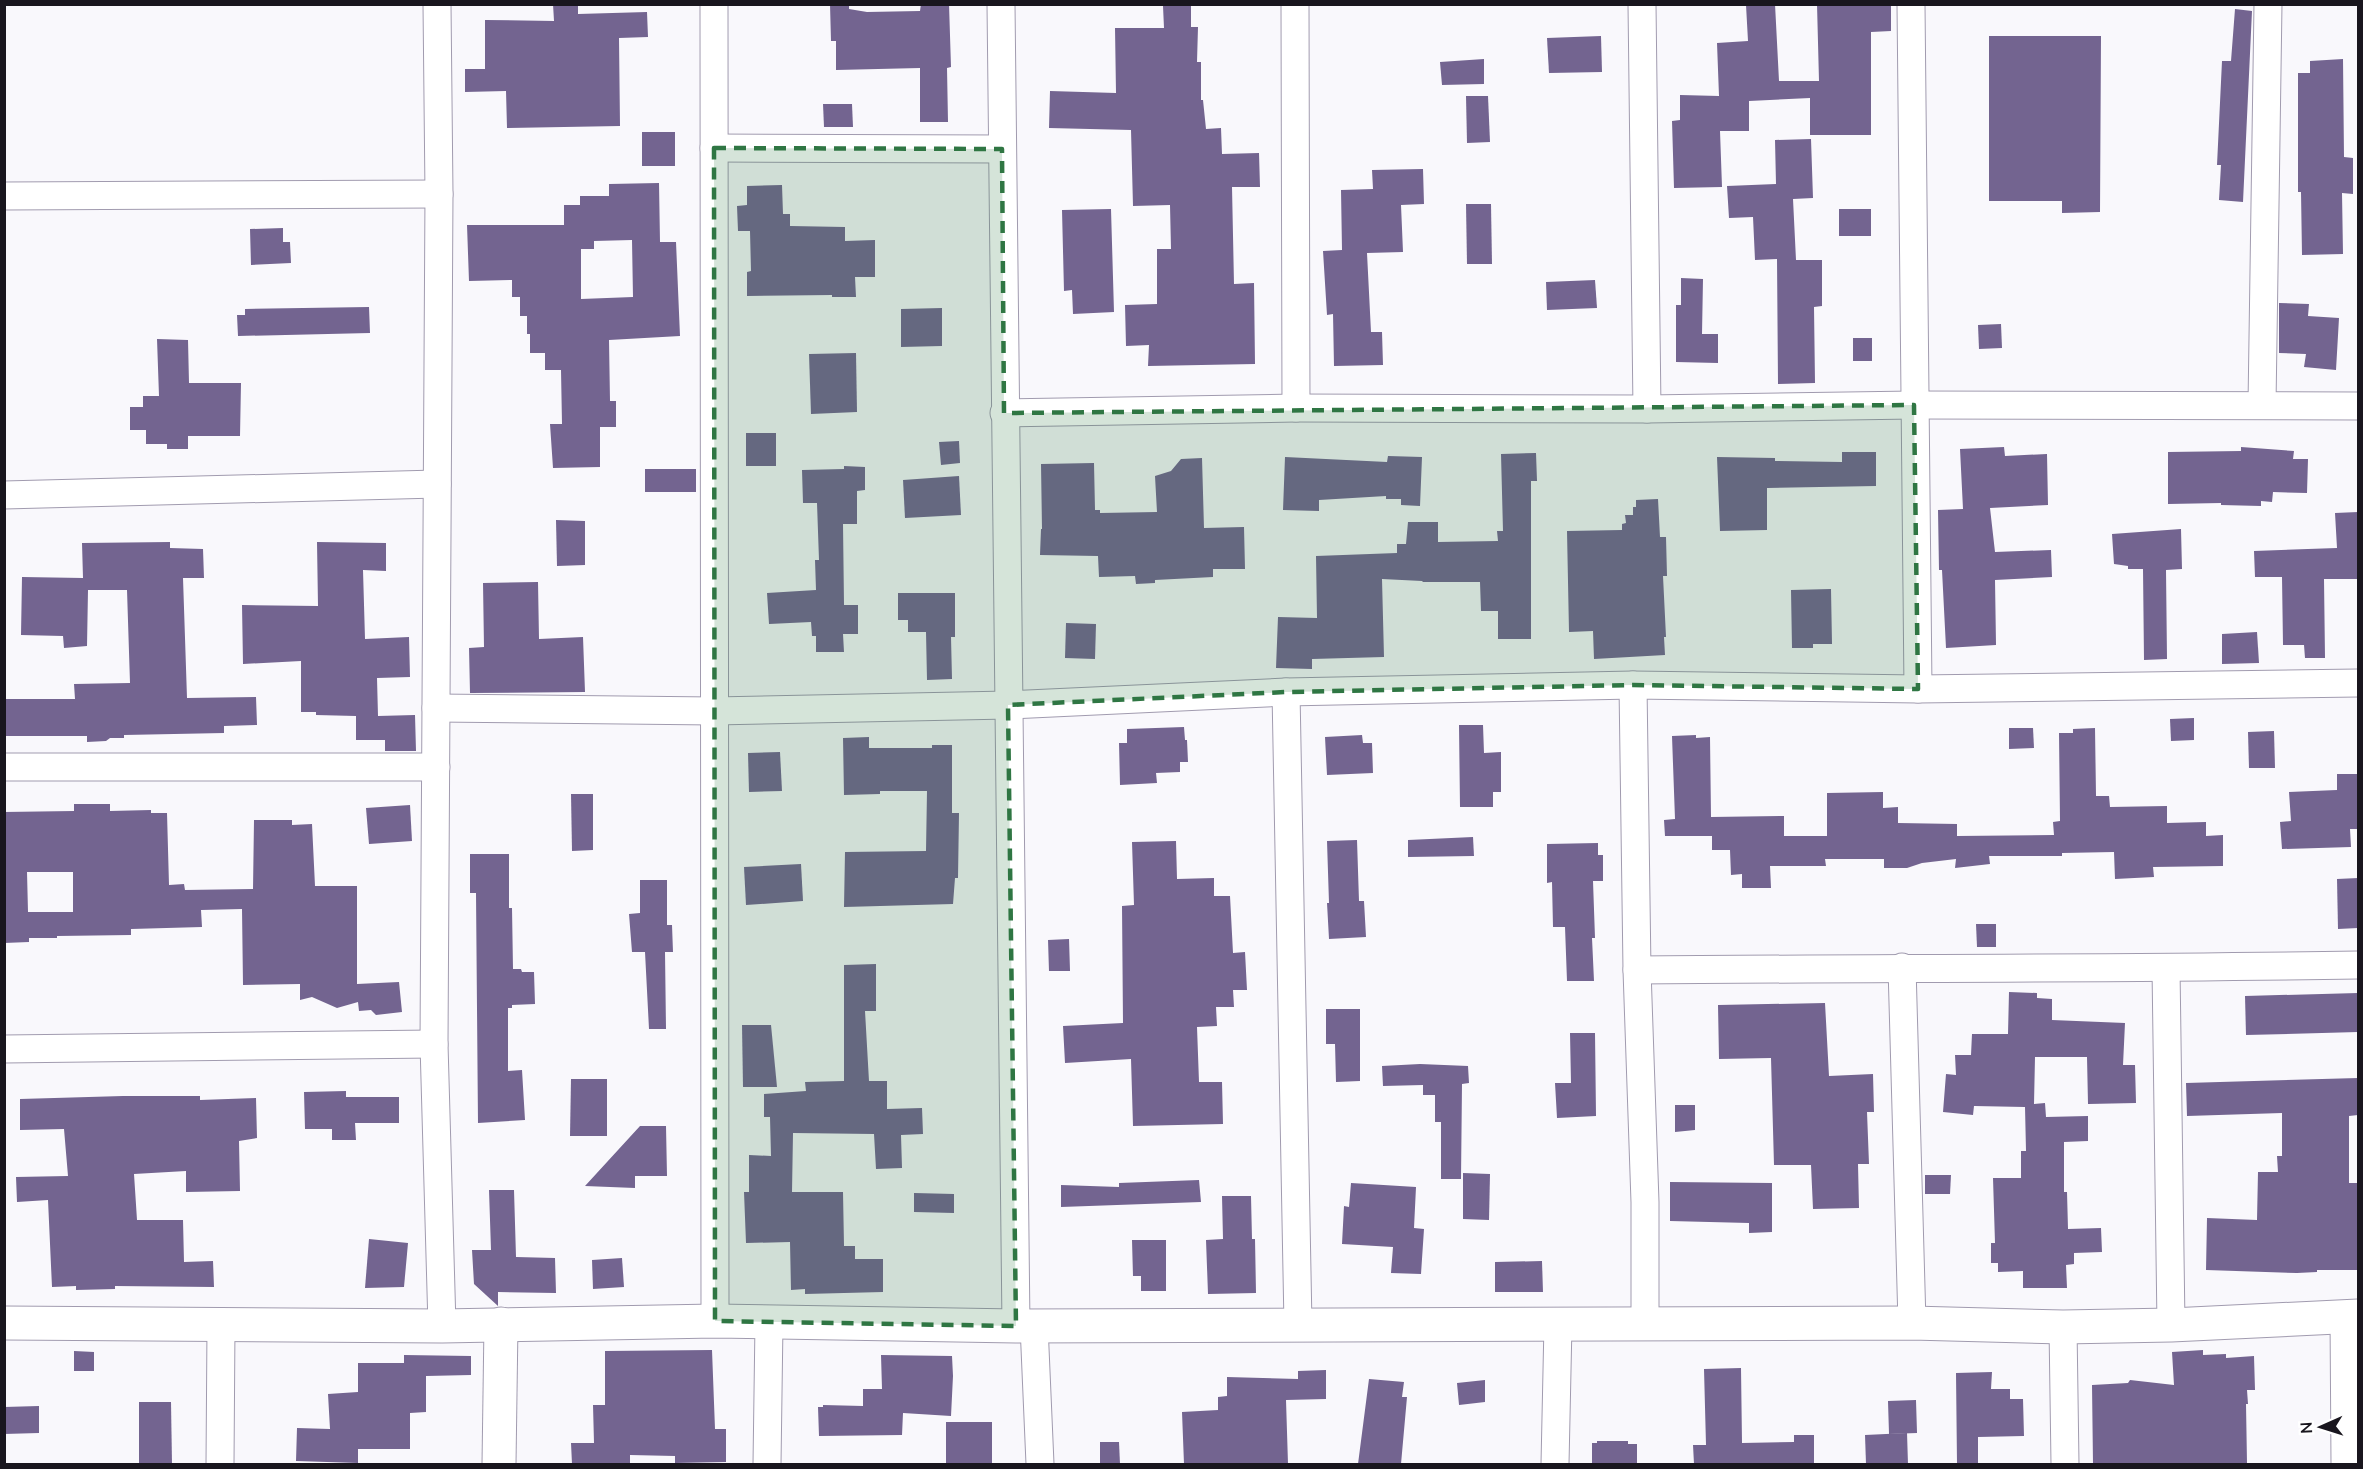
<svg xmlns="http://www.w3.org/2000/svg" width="2363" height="1469" font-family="'Nunito Sans',sans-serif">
	<rect width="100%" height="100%" fill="#f9f8fc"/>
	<g fill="#736490" fill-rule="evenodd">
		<path d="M553,4H578V14L647,12L648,37L619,38L620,126L507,128L506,91L465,92V69H485V20L554,21Z"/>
		<path d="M830,4H849V9L867,12L920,11L921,4H949L951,67L947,68L948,122H920V68L836,70V41H831Z"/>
		<path d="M1170,4H1191V27H1198L1197,62H1201V100H1203L1206,129L1221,128L1222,154L1259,153L1260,187H1232L1234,284L1254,283L1255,364L1148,366L1149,345L1126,346L1125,305L1157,304V249H1171L1170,205L1133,206L1131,130L1049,128L1050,91L1116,93L1115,28H1164L1163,6Z"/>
		<path d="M1775,4L1779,81H1819L1817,4H1891V31L1871,32V135H1810V98L1749,101V131H1720L1722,187L1674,188L1672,121L1680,120V95L1719,96L1717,43L1748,41L1746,5Z"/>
		<path d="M2235,9L2252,11L2243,202L2219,200L2221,165H2217L2222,61H2231Z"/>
		<path d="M1601,36L1602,72L1549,73L1547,38Z"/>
		<path d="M1989,36H2101L2100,212L2062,213V201H1989Z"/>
		<path d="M1484,59V84L1442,85L1440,62Z"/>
		<path d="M2343,59L2344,157L2353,158V194L2342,193L2343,254L2302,255L2301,192H2298V73H2310V61Z"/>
		<path d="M1466,96H1488L1490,142L1467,143Z"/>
		<path d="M823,104H852L853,127H824Z"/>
		<rect x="642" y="132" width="33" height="34"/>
		<path d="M1811,139L1813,198L1793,199L1796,260H1822V306L1814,307L1815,383L1778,384L1777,259L1755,260L1753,217L1729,218L1727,186L1776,184L1775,140Z"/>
		<path d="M1423,169L1424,204L1401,205L1403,252L1367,253L1371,332H1382L1383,365L1334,366L1333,314L1327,315L1323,251L1342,250L1341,190L1373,189L1372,170Z"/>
		<path d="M659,183L660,242H676L680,336L609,340L610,401H616V427H600V467L553,468L550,424H562L561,370H545V353H530V334H527V316H520V297H512V280L469,281L467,225H564V205H580V196H609V184ZM632,240L633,297L581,299V249H594V241Z"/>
		<path d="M782,185L783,214H790V226L845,227V241L875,240V277H855L856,297H832V295L747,296V272L751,271L750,231H738L737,206L747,205V186Z"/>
		<path d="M1466,204H1491L1492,264H1467Z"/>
		<path d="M1111,209L1114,312L1073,314L1072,290L1064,291L1062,210Z"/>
		<rect x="1839" y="209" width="32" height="27"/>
		<path d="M283,228V242H290L291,263L251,265L250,229Z"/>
		<path d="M1681,278L1703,279L1702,334H1718V363L1676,362V305H1681Z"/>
		<path d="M1595,280L1597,308L1547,310L1546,282Z"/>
		<path d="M2279,303L2309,304L2308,316L2339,318L2336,370L2304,367L2306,354L2279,353Z"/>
		<path d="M369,307L370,333L238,336L237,315H245V309Z"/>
		<path d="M942,308V346L901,347V309Z"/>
		<path d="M2001,324L2002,348L1979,349L1978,325Z"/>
		<rect x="1853" y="338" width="19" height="23"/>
		<path d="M157,339L188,340L189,383H241L240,436H188V449H167V444H146V430H130V407H143V396H159Z"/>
		<path d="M856,353L857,412L811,414L809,354Z"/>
		<rect x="746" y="433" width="30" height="33"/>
		<path d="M959,441L960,463L941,465L939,442Z"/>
		<path d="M2004,447L2005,456L2047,454L2048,505L1990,508L1995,552L2051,550L2052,577L1995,580L1996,645L1946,648L1942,570H1939L1938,510L1963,509L1960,449Z"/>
		<path d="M2241,447L2294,451L2293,459H2308L2307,493L2273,492L2272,502L2261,501V506L2221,505V503L2168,504V452L2241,451Z"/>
		<path d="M1842,452H1876V486L1767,488V530L1720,531L1717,457L1775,458V461L1842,462Z"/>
		<path d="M1536,453L1537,481H1531V639H1498V611H1481L1480,582H1423L1422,581L1382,579L1384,657L1312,659V669L1276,668L1278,617L1317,618L1316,556L1397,553V544H1406L1408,522H1438V542L1498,541L1497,531H1503L1501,454Z"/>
		<path d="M1388,456L1422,457L1420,506L1401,505V499H1386V496L1319,500V511L1283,510L1285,457L1387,462Z"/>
		<path d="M1202,458L1204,528L1244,527L1245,569H1213V577L1155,580V583L1136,584L1135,576L1099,577L1098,556L1040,555L1041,529H1042L1041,464L1094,463L1095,510H1100V513L1157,512L1155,476L1171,471L1181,459Z"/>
		<path d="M844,466L865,467V490L857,491V524H843L844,605H858V634H843L844,652H816V636H812L811,622L769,624L767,593L816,590L815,560H819L817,503H803L802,470L844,469Z"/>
		<rect x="645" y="469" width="51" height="23"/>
		<path d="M959,476L961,515L905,518L903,480Z"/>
		<path d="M1658,499L1660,537H1666L1667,576H1663L1666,637H1664L1665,655L1594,659L1593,631L1569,632L1567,531L1622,530V524L1626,523L1625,515H1633V507H1636V500Z"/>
		<path d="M2358,512V579H2324L2325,658H2305L2304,645H2283L2282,577H2255L2254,551L2337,548L2335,513Z"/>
		<path d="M556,520L585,521V565L557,566Z"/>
		<path d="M2181,529L2182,569L2166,570L2167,659L2144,660L2143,569H2128V566L2114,564L2112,534Z"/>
		<path d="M170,542V548L203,549L204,578H183L187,698L256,697L257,725L224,726V733L124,735V738H110L106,741L87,742V736H4V699H75L74,684L130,683L127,590H88L87,646L64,648L63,636L21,635L22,577L83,578L82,543Z"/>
		<path d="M317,542L386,543V571L363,570L365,639L409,637L410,677L377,678L378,716L415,715L416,751H385V740H356V716L316,715V712H301V661L243,664L242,605L318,606Z"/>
		<path d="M538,582L539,639L583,637L585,692L470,693L469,648L484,647L483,583Z"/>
		<path d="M1831,589L1832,644H1813V648H1792L1791,590Z"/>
		<path d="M898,593H955V637H951L952,679L927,680L926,632H908V620H898Z"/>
		<path d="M1066,623L1096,624L1095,659L1065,658Z"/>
		<path d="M2257,632L2259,663L2222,664V634Z"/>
		<path d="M2194,718V740L2171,741L2170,719Z"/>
		<path d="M1459,725H1483L1484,753L1501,752V792H1493V807H1460Z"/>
		<path d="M1184,727L1185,740H1187L1188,762H1180V772L1156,773L1157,783L1120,785L1119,743H1127V729Z"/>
		<path d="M2009,728H2033L2034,748L2009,749Z"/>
		<path d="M2095,728L2096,796H2109L2110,807L2167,806V823L2206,822V836L2223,835V866L2153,867L2154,877L2115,879L2114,852L2062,853V856H1989L1990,864L1955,868L1956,859L1922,863L1907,868H1884V859H1825L1826,866H1770L1771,888H1742V874L1731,875L1730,850H1712V836H1665L1664,820L1675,819L1672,736L1696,735V738L1710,737L1711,817L1784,816V836H1827V793L1883,792V808L1898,807V823L1957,824V836L2054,835L2053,822L2060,821L2059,733H2073V729Z"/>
		<path d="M2274,731L2275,768H2249L2248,732Z"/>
		<path d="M1362,735L1363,743H1372L1373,773L1327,775L1325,737Z"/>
		<path d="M869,737V748H932V745H952V813H959L958,878H955L953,904L844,907L845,852L926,851L927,791H880V794L844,795L843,738Z"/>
		<path d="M780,752L782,791L749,792L748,753Z"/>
		<path d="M2337,774H2358V829H2350L2351,847L2282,849L2280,822L2291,821L2289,792L2337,790Z"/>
		<path d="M571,794H593V850L572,851Z"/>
		<path d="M74,804H110V811L151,810V813H167L169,885L184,884L185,890L253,889L254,820H292V825L312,824L315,886H357V984L399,982L402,1012L376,1015L371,1010L359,1011L358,1002L337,1008L312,997L300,1000V984L243,985L242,909L201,910L202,927L131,929V935L57,936V938H29V942L4,943V812L74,811ZM27,872H73V912H28Z"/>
		<path d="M410,805L412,841L369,844L366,808Z"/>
		<path d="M1473,837L1474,856L1408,857V840Z"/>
		<path d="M1357,840L1359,901H1364L1366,937L1329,939L1327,903H1329L1327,841Z"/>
		<path d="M1176,841L1177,879L1214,878V896H1230L1233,953L1245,952L1247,990H1233L1234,1007H1216L1217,1026L1197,1027L1199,1082H1222L1223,1124L1133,1126L1131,1059L1065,1063L1063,1026L1123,1023L1122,906L1134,905L1132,842Z"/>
		<path d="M1598,843V855H1603V881H1593L1595,938H1592L1594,981H1567L1565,927H1553L1552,882L1547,883V844Z"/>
		<path d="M470,854H509V908H512L513,969H521L522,972H534L535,1004L512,1005V1008H508V1071L522,1070L525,1120L478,1123L476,893H470Z"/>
		<path d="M801,864L803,901L746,905L744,867Z"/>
		<path d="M2358,878V928L2338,929L2337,879Z"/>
		<path d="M640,880H667V925H672L673,952H665L666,1029H649L645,952H632L629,914L640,913Z"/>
		<path d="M1976,924H1996V947H1977Z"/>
		<path d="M1069,939L1070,971H1049L1048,940Z"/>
		<path d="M876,964V1011H865L869,1081H887V1109L922,1108L923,1134L901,1135L902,1168L876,1169L874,1134L793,1133L792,1192H843L844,1246H855V1259H883V1292L805,1294V1289L791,1290L790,1242L746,1243L744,1192H749V1155L771,1156L770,1117H764V1094L806,1091L805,1082L844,1081V965Z"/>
		<path d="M2009,992L2037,993V998L2052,999V1020L2125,1023L2123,1065H2135L2136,1103L2088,1104L2087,1057H2035L2034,1104L2045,1103L2046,1117L2088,1116V1141L2064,1142V1192H2067L2068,1229L2101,1228L2102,1252L2074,1253V1264L2066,1265L2067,1288H2023V1271L1998,1272V1263H1991V1243H1995L1993,1178H2021V1151H2026L2025,1107L1974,1106L1973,1115L1943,1112L1946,1074L1956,1075L1955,1055H1971L1972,1034H2008Z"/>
		<path d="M2358,993V1032L2246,1035L2245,996Z"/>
		<path d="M1825,1003L1829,1076L1873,1074L1874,1112H1867L1869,1164H1858L1859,1208L1813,1209L1811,1165H1774L1771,1058L1719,1059L1718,1005Z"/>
		<path d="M1326,1009H1360V1081L1336,1082L1335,1044H1326Z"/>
		<path d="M742,1025H771L777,1087H743Z"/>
		<path d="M1570,1033H1595L1596,1116L1557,1118L1555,1083H1571Z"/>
		<path d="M1420,1064L1468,1066L1469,1083L1462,1084L1461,1179H1441V1122H1435V1095H1423V1085L1383,1086L1382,1066Z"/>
		<path d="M2358,1078V1115L2349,1116V1183H2358V1270H2317V1272L2297,1273L2206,1270L2207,1218L2257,1220L2258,1172H2278L2277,1156H2282V1113L2187,1116L2186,1083Z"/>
		<path d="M571,1079H607V1136H570Z"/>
		<path d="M346,1091V1097H399V1123H355L356,1140H332V1129H305L304,1092Z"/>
		<path d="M123,1096H200V1100L256,1098L257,1138L239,1141L240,1191L186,1192V1171L134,1174L137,1220H183L184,1262L213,1261L214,1287L115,1286V1289L76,1290V1286L52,1287L48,1200L17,1202L16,1177L68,1176L64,1129L20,1130V1099Z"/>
		<path d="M1675,1105H1695V1130L1675,1132Z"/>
		<path d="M640,1126H666L667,1176H635V1188L585,1186Z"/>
		<path d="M1463,1173L1490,1174L1489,1220L1463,1219Z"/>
		<path d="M1925,1175H1951L1950,1194H1925Z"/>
		<path d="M1199,1180L1201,1202L1061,1207V1185L1119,1187V1183Z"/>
		<path d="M1670,1182L1772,1183V1232L1749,1233V1223L1670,1221Z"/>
		<path d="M1351,1183L1416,1187L1414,1228L1424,1229L1421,1274L1391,1273L1393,1247L1342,1244L1344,1206L1349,1207Z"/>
		<path d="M489,1190H514L516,1257L555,1258L556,1293L498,1292V1306L474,1284L472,1250H491Z"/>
		<path d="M914,1193L954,1194V1213L914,1212Z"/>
		<path d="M1222,1196H1251L1252,1239H1255L1256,1293L1208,1294L1206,1240L1223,1239Z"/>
		<path d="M369,1239L408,1243L404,1287L365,1288Z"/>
		<path d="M1132,1240H1166V1291H1141V1276H1133Z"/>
		<path d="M622,1258L624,1287L593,1289L592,1260Z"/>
		<path d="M1542,1261L1543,1292H1495V1262Z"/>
		<path d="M712,1350L715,1429H726V1462L675,1463V1456L630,1455V1464H572L571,1443H594L593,1405H605V1351Z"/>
		<path d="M2203,1350V1355L2226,1354V1358L2254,1356L2255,1390H2247L2248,1404H2246L2247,1463L2093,1464L2092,1385L2128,1383L2130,1380L2174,1385L2172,1352Z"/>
		<path d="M74,1351L94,1352V1371H74Z"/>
		<path d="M404,1355L471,1356V1375L426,1376V1412L410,1413V1449H358V1463L296,1461L297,1428L330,1429L328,1394L358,1392V1363H404Z"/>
		<path d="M881,1355L952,1356L953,1376L951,1416L903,1413L902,1435L819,1436L818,1407H823V1405L863,1406V1389H882Z"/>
		<path d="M1741,1368L1742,1443L1794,1442V1435H1814V1464H1694L1693,1445H1706L1704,1369Z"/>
		<path d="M1326,1370V1399L1286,1400L1288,1464H1184L1182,1412L1218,1410V1397L1227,1396V1377L1298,1379V1371Z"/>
		<path d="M1992,1372L1991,1389H2010V1399H2023L2024,1436L1978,1437V1464H1957L1956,1373Z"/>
		<path d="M1369,1379L1404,1382L1402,1397H1407L1401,1464H1358Z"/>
		<path d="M1485,1380V1402L1459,1405L1457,1383Z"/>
		<path d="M1916,1400L1917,1433L1889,1434L1888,1401Z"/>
		<path d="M139,1402H171L172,1464H139Z"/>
		<path d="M39,1406V1433L4,1434V1407Z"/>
		<rect x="946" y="1422" width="46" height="42"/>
		<path d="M1907,1433L1908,1464H1866L1865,1435Z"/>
		<path d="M1597,1441H1628V1444H1637V1464H1592V1443H1597Z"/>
		<path d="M1100,1442H1119L1120,1464L1100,1463Z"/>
	</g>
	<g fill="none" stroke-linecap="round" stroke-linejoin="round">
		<defs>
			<g id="street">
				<path d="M437,4L439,194L434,1044L442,1326"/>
				<path d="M714,4L715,1321"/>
				<path d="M1001,4L1016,1326"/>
				<path d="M1295,4L1296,408"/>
				<path d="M1642,4L1647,409"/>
				<path d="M1911,4L1918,689"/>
				<path d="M714,148L1002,149"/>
				<path d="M4,196L439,194"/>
				<path d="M2262,405L2268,4"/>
				<path d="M1004,413L1296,408L1647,409L1914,405L2358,406"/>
				<path d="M4,495L437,484"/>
				<path d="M1633,685L1637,970L1645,1202V1323"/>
				<path d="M1286,692L1298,1325"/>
				<path d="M436,708L714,711L1008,705L1286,692L1633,685L1918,689L2358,683"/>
				<path d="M4,767H436"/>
				<path d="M1902,967L1912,1323"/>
				<path d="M2166,968L2171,1325"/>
				<path d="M1637,970C1878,968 2118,969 2358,965"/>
				<path d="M4,1049L434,1044"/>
				<path d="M2344,1316L2345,1464"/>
				<path d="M1034,1325L1040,1464"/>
				<path d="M2063,1327L2065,1464"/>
				<path d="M220,1464L221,1326"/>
				<path d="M767,1464L769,1323"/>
				<path d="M1555,1464L1558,1324"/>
			</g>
			<g id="secondary">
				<path d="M4,1323L442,1326L715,1321L1016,1326L1912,1323L2063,1327L2171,1325L2358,1316"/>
				<path d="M499,1464L501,1324"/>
			</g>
		</defs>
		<use href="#street" stroke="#a19baf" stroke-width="29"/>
		<use href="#secondary" stroke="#a19baf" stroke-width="35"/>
		<use href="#street" stroke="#fff" stroke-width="27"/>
		<use href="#secondary" stroke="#fff" stroke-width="33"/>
	</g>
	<path fill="#2f7643" fill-opacity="0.2" stroke="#2f7643" stroke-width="4.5" stroke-dasharray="12 8" stroke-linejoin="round" d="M714,148L1002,149L1004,413L1914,405L1918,689L1633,685L1286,692L1008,705L1016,1326L715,1321Z"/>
	<rect width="2363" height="1469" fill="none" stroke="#19161e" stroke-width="12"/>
	<g transform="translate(2321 1427) rotate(267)" stroke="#ffffff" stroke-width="4.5" paint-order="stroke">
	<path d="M0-4.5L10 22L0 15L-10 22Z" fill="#19161e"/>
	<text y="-9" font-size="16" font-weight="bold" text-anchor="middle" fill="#19161e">N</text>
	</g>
</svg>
